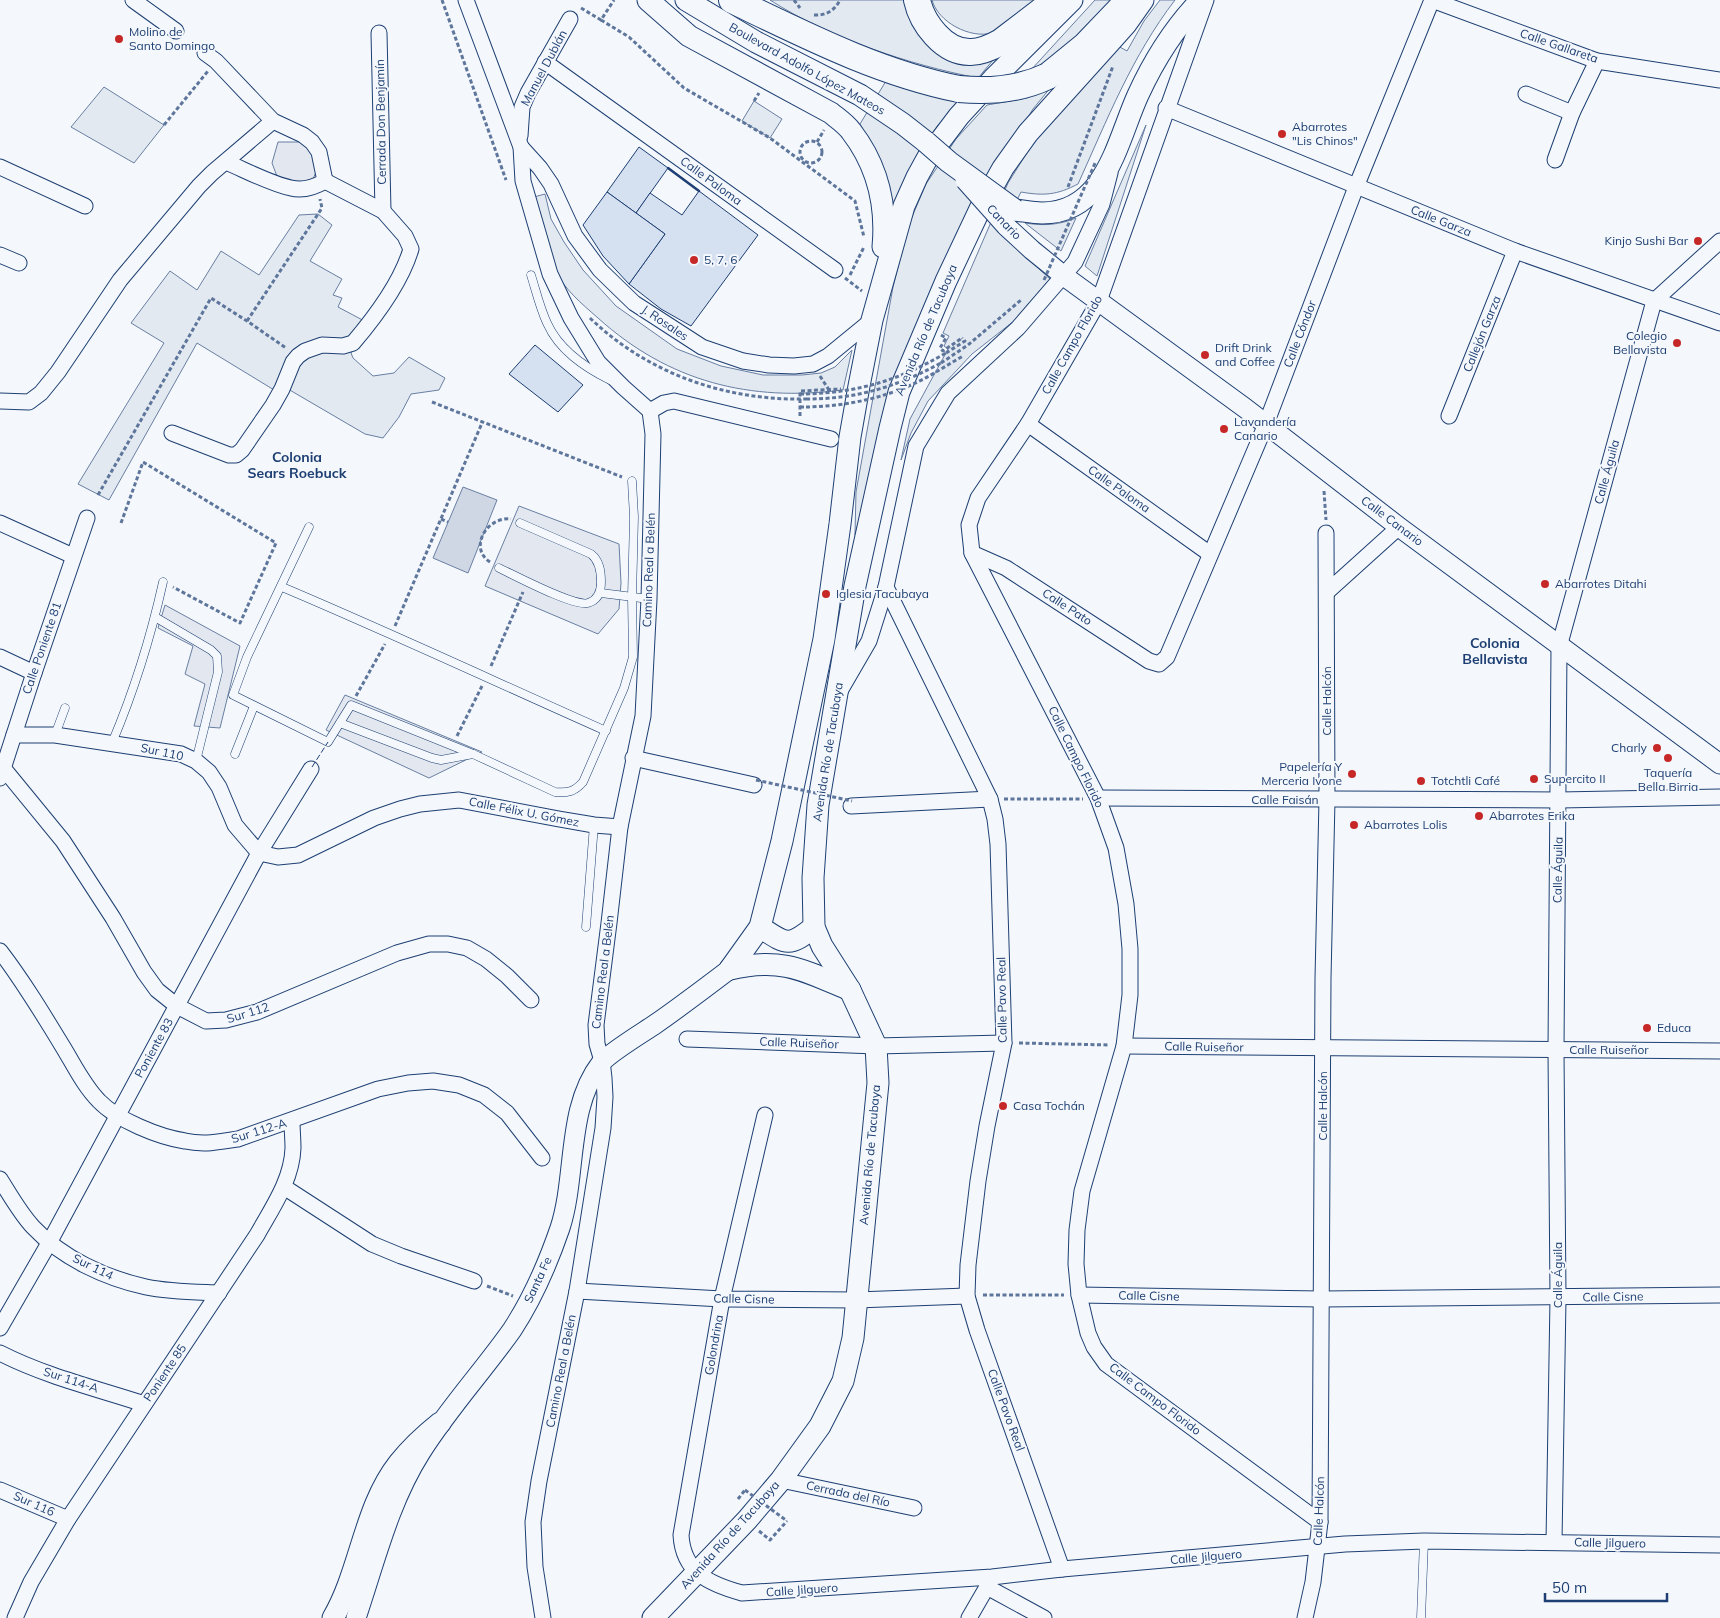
<svg xmlns="http://www.w3.org/2000/svg" width="1720" height="1618" font-family="Mulish,sans-serif">
	<rect width="100%" height="100%" fill="#f4f7fb"/>
	<g fill="#e3e9f0" stroke="#687fa3">
		<path d="M770,0H905L912,20L999,53L978,78C910,65 829,38 770,0Z"/>
		<path d="M932,0H1042C1030,8 1018,16 1006,24C1002,27 997,31 992,33C970,39 938,22 932,0Z"/>
		<path d="M1095,0H1117L1109,10L1046,62L1030,71Z"/>
		<path d="M1160,0H1175C1132,56 1107,120 1078,184C1057,195 1044,196 1021,192L1000,233L1050,279L1014,321L972,354L928,401L911,433L901,460L910,419L948,349L944,346L949,336L943,333L1008,183L1028,151L1047,123L1118,46L1127,51L1144,21Z"/>
		<path d="M886,81L960,102L938,125L916,157L892,220L875,150L860,124Z"/>
		<path d="M104,87L164,125L134,163L71,127Z"/>
		<path d="M1051,87L1033,109L1002,159L891,400L855,535L856,492L893,287L909,224L926,184L956,139L987,105L1027,98Z"/>
		<path d="M754,101L782,119L770,138L742,121Z"/>
		<path d="M1146,125L1097,276L1085,266Z"/>
		<path d="M545,194L551,219L564,242L583,270L616,306L677,349L721,366L763,375H802L821,373L835,367L852,350L843,390C750,402 669,382 598,318C582,304 564,289 555,270C552,263 551,255 549,248C544,231 539,214 534,197Z"/>
		<path d="M318,214L332,225L310,261L342,279L333,295L342,298L338,307L370,324L351,353L353,358L373,376L394,373L409,357L445,378L439,390L411,394L399,417L383,438L365,434L288,389L284,396L197,343L109,500L78,484L164,343L131,323L170,271L197,290L221,251L259,275L299,215Z"/>
		<path d="M1076,218L1061,251L1025,223C1044,226 1059,225 1076,218Z"/>
	</g>
	<g fill="#e3e8f0" stroke="#687fa3">
		<path d="M278,142H307L319,165L313,179L294,184L278,179L272,163Z"/>
		<path d="M519,506L619,544L621,583L619,609L598,634L485,586Z"/>
		<path d="M165,605L240,646L220,728L194,726L205,684L185,674L193,646L158,628Z"/>
		<path d="M345,695L482,752L429,778L326,730Z"/>
	</g>
	<path fill="#cfd7e4" stroke="#687fa3" d="M463,487L497,500L468,573L433,558Z"/>
	<g fill="#d5e0f0" stroke="#1d3f73">
		<path d="M639,147L668,168L636,213L607,192Z"/>
		<path d="M699,191L758,235L691,326L661,309L629,284L665,234L636,213L650,193L682,215Z"/>
		<path d="M607,192L665,234L629,284L603,256L583,225Z"/>
		<path d="M535,345L583,385L558,412L509,374Z"/>
	</g>
	<g fill="none" stroke-linecap="round" stroke-linejoin="round">
		<defs>
			<g id="service">
				<path d="M531,275C536,291 540,308 547,323C559,350 584,367 610,380"/>
				<path d="M309,527L247,657L233,695L328,742L351,705L473,754L555,792C568,793 574,792 583,782L624,688L633,657L632,597L634,517L632,481"/>
				<path d="M499,568C514,575 574,607 588,603C598,600 601,592 601,582C601,572 600,561 591,554L520,523"/>
				<path d="M282,587C391,633 498,683 606,731"/>
				<path d="M601,593L649,599"/>
				<path d="M155,617L211,650L217,656L218,672L196,761"/>
				<path d="M340,723L432,758L441,760L473,754"/>
				<path d="M55,735L65,708"/>
				<path d="M112,743C134,691 151,636 163,582"/>
				<path d="M235,754L254,706"/>
				<path d="M586,927L594,825"/>
				<path d="M1421,1618L1424,1541"/>
			</g>
			<g id="minor">
				<path d="M133,0L176,31"/>
				<path d="M466,0L521,147L523,181L550,274L571,318L598,362L623,387L650,411"/>
				<path d="M1206,0L1099,301L1028,424L978,498L969,525L972,553L1098,798L1116,848L1126,904L1130,949V995L1124,1046L1082,1191L1077,1230L1076,1264L1079,1295L1088,1333L1094,1347L1106,1364L1320,1522"/>
				<path d="M1432,0L1597,61L1720,80"/>
				<path d="M379,33L383,211"/>
				<path d="M205,53L216,61L273,121L303,135L312,142L319,152L325,181C315,187 303,191 291,188C271,184 245,170 226,162"/>
				<path d="M545,62L835,270"/>
				<path d="M1526,94L1572,113"/>
				<path d="M1166,108L1515,251L1720,323"/>
				<path d="M520,136L522,107L528,93L570,19"/>
				<path d="M521,147L540,168L551,184L575,236L600,270L634,303L702,347L743,361L769,365L794,366L813,364L828,356L872,320"/>
				<path d="M1555,160L1572,113L1597,61"/>
				<path d="M0,167L85,206"/>
				<path d="M0,255L19,263"/>
				<path d="M0,401L29,402L41,393L58,372L120,280L199,186L212,173L273,121"/>
				<path d="M650,411L664,403L674,401L831,439"/>
				<path d="M1449,416L1515,251"/>
				<path d="M1028,424L1210,554"/>
				<path d="M172,433L229,455H236L242,450L273,405L282,389L293,362L298,356L305,351L322,345L343,346L353,343C376,316 401,283 411,249L405,236L383,211L325,181"/>
				<path d="M0,523L73,556"/>
				<path d="M972,553L1006,568L1149,661L1159,664L1167,657L1266,424L1356,187L1432,0"/>
				<path d="M886,587L990,799L995,819L998,844L1004,1043L987,1126L978,1181L968,1265L967,1296L977,1330L1062,1569"/>
				<path d="M1327,592L1399,527"/>
				<path d="M0,657L34,673"/>
				<path d="M840,691L869,641L886,587L916,446L948,393L1018,328L1075,262L1102,204L1110,173"/>
				<path d="M14,735H55L181,754L196,761L209,772L219,787L235,825L259,853L278,857L298,855L374,818L400,809L420,804L459,800L559,819L594,825L620,827"/>
				<path d="M633,758L754,785"/>
				<path d="M0,768L4,769L63,841L113,918L144,972L157,990L177,1006L206,1021L226,1020L257,1012L397,953L429,944H448L467,948L486,959L507,976L531,1000"/>
				<path d="M0,778L34,673L87,518"/>
				<path d="M1098,798L1559,800L1720,797"/>
				<path d="M851,806L990,799"/>
				<path d="M0,951C23,981 43,1014 63,1047C74,1065 84,1086 99,1101C117,1120 159,1137 185,1141C203,1145 220,1142 238,1139L378,1089L408,1083L433,1081L459,1085L484,1095L507,1113L542,1158"/>
				<path d="M687,1039L876,1046L1004,1043"/>
				<path d="M1124,1046L1720,1051"/>
				<path d="M765,1115L722,1299L681,1535C683,1572 709,1584 742,1593L992,1577L1062,1569L1345,1544L1424,1541L1720,1545"/>
				<path d="M0,1179C10,1195 20,1213 33,1227C62,1258 105,1278 146,1287C170,1292 195,1292 219,1293"/>
				<path d="M284,1187L372,1244L401,1256L474,1281"/>
				<path d="M577,1291L722,1299L856,1300L967,1296"/>
				<path d="M1079,1295L1322,1299L1720,1295"/>
				<path d="M0,1328L49,1243L259,853L311,769"/>
				<path d="M0,1353C45,1376 95,1388 144,1404"/>
				<path d="M781,1480L914,1508"/>
				<path d="M0,1490L68,1519"/>
				<path d="M1554,1542L1558,1298L1556,1050L1559,647L1654,301L1720,241"/>
				<path d="M987,1587L1044,1618"/>
				<path d="M15,1618L31,1582L68,1519L257,1235C272,1208 292,1180 293,1148C293,1139 292,1130 292,1121"/>
				<path d="M543,1618L535,1567L533,1522L539,1481L577,1291L603,1128L605,1097L604,1078L602,1061L597,1044L596,1025L609,923L620,827L643,716L649,599L653,434L650,411"/>
				<path d="M969,1618L991,1580"/>
				<path d="M1305,1618L1313,1582L1320,1522L1323,978L1327,800L1326,533"/>
			</g>
			<g id="tertiary">
				<path d="M1006,226L1032,250L1064,276L1245,408L1399,527L1720,764"/>
				<path d="M356,1618C375,1562 389,1502 421,1452C448,1409 483,1371 512,1330C533,1298 548,1263 560,1228C577,1176 566,1108 601,1063C609,1053 642,1033 654,1025C680,1007 705,988 730,969"/>
			</g>
			<g id="secondary">
				<path d="M648,0L689,36L831,113C837,118 846,124 851,131C878,166 887,204 883,247"/>
				<path d="M686,0L756,42L860,95L903,124L926,142"/>
				<path d="M1015,210C1024,211 1033,213 1042,213C1106,213 1117,141 1138,95C1154,60 1175,27 1201,0"/>
				<path d="M760,927C786,944 788,948 814,927"/>
				<path d="M730,969L760,927L782,841L824,639L840,524L850,437L859,386L872,320L904,206L917,177L928,157L959,116L993,79L1072,0"/>
				<path d="M730,969C782,957 803,970 850,990"/>
				<path d="M333,1618C361,1570 364,1507 399,1463C411,1448 425,1435 440,1423"/>
				<path d="M653,1618L747,1520L781,1480L820,1426L843,1381L853,1338L878,1083L876,1046L850,990L822,946L814,927L813,878L818,805L836,699L855,586L890,428L899,392L946,281L980,209L1003,168L1028,133L1110,42L1126,24L1143,0"/>
			</g>
			<g id="motorway">
				<path d="M732,0C805,35 879,73 959,89"/>
				<path d="M917,0C922,23 944,53 971,52C981,52 992,47 1001,42L1056,0"/>
				<path d="M1048,76L1086,45L1129,0"/>
			</g>
		</defs>
		<use href="#service" stroke="#1d3f73" stroke-width="9"/>
		<use href="#minor" stroke="#1d3f73" stroke-width="17"/>
		<use href="#tertiary" stroke="#1d3f73" stroke-width="21"/>
		<use href="#secondary" stroke="#1d3f73" stroke-width="23"/>
		<use href="#motorway" stroke="#1d3f73" stroke-width="28"/>
		<g stroke="#5e769c" stroke-width="3" stroke-dasharray="4 2.5" stroke-linecap="butt">
			<path d="M442,0L506,180"/>
			<path d="M794,0L800,8"/>
			<path d="M581,8L601,20L614,0"/>
			<path d="M814,15C826,16 835,10 840,0"/>
			<path d="M601,20L629,37L684,88L770,138L855,201L864,237"/>
			<path d="M754,101L759,93"/>
			<path d="M164,125L208,71"/>
			<circle cx="811" cy="152" r="11"/>
			<path d="M817,142L824,130"/>
			<path d="M1068,187L1113,66"/>
			<path d="M850,275L864,247"/>
			<path d="M845,278L862,291"/>
			<path d="M590,318C648,374 727,401 806,399"/>
			<path d="M247,321L322,208L320,199"/>
			<path d="M941,335L946,338L940,348L943,351L962,338"/>
			<path d="M946,353L965,341L962,338"/>
			<path d="M941,363L968,345L1021,300"/>
			<path d="M936,372L963,356"/>
			<path d="M820,376L829,390"/>
			<path d="M800,394H806"/>
			<path d="M432,402L622,477"/>
			<path d="M800,407H806"/>
			<path d="M800,416V391L841,389"/>
			<path d="M1324,491L1326,520"/>
			<path d="M98,495L211,298L247,321L286,348"/>
			<path d="M441,519L448,522"/>
			<path d="M121,523L143,462L276,543L240,623L173,587"/>
			<path d="M490,562C468,548 487,516 511,519"/>
			<path d="M395,626L482,423"/>
			<path d="M491,666L523,592"/>
			<path d="M356,696L385,644"/>
			<path d="M457,736L482,686"/>
			<path d="M1004,799H1083"/>
			<path d="M1019,1043L1110,1045"/>
			<path d="M487,1286L513,1296"/>
			<path d="M983,1295H1064"/>
			<path d="M738,1499L745,1490"/>
			<path d="M759,1531L770,1540L787,1521"/>
		</g>
		<use href="#service" stroke="#f4f7fb" stroke-width="8"/>
		<use href="#minor" stroke="#f4f7fb" stroke-width="15"/>
		<use href="#tertiary" stroke="#f4f7fb" stroke-width="19"/>
		<use href="#secondary" stroke="#f4f7fb" stroke-width="21"/>
		<use href="#motorway" stroke="#f4f7fb" stroke-width="26"/>
		<defs>
			<path id="tertiary-bridge" d="M965,180L1006,226"/>
			<path id="secondary-bridge" d="M926,142L949,162L1015,210"/>
			<path id="motorway-bridge" d="M959,89C990,92 1019,90 1048,76"/>
		</defs>
		<use href="#tertiary-bridge" stroke="#1d3f73" stroke-width="21" stroke-linecap="butt"/>
		<use href="#secondary-bridge" stroke="#1d3f73" stroke-width="23" stroke-linecap="butt"/>
		<use href="#motorway-bridge" stroke="#1d3f73" stroke-width="28" stroke-linecap="butt"/>
		<g stroke="#5e769c" stroke-width="3" stroke-dasharray="4 2.5" stroke-linecap="butt">
			<path d="M1044,280L1096,161"/>
			<path d="M806,394C861,392 899,380 946,353"/>
			<path d="M806,399C857,399 896,387 941,363"/>
			<path d="M806,407C852,406 896,396 936,372"/>
			<path d="M756,780L852,801"/>
			<path d="M745,1490L787,1521"/>
		</g>
		<use href="#tertiary-bridge" stroke="#f4f7fb" stroke-width="19"/>
		<use href="#secondary-bridge" stroke="#f4f7fb" stroke-width="21"/>
		<use href="#motorway-bridge" stroke="#f4f7fb" stroke-width="26"/>
		<path stroke="#1d3f73" stroke-width="1" stroke-dasharray="6 2.5" stroke-linecap="butt" d="M312,767L328,742"/>
		<path stroke="#1d3f73" stroke-width="2.5" d="M668,168L699,191"/>
	</g>
	<g fill="#c62828" stroke="#f4f7fb" stroke-width="2">
		<circle cx="119" cy="39" r="5"/>
		<circle cx="1282" cy="134" r="5"/>
		<circle cx="1698" cy="241" r="5"/>
		<circle cx="694" cy="260" r="5"/>
		<circle cx="1677" cy="343" r="5"/>
		<circle cx="1205" cy="355" r="5"/>
		<circle cx="1224" cy="429" r="5"/>
		<circle cx="1545" cy="584" r="5"/>
		<circle cx="826" cy="594" r="5"/>
		<circle cx="1657" cy="748" r="5"/>
		<circle cx="1668" cy="758" r="5"/>
		<circle cx="1352" cy="774" r="5"/>
		<circle cx="1534" cy="779" r="5"/>
		<circle cx="1421" cy="781" r="5"/>
		<circle cx="1479" cy="816" r="5"/>
		<circle cx="1354" cy="825" r="5"/>
		<circle cx="1647" cy="1028" r="5"/>
		<circle cx="1003" cy="1106" r="5"/>
	</g>
	<g text-anchor="middle" stroke-width="4" stroke-linejoin="round" paint-order="stroke">
		<g font-size="12" fill="#1d3f73" stroke="#f4f7fb" text-anchor="start">
			<text x="129" y="36">Molino de<tspan x="129" dy="14">Santo Domingo</tspan></text>
			<text x="1292" y="131">Abarrotes<tspan x="1292" dy="14">"Lis Chinos"</tspan></text>
			<text x="1688" y="245" text-anchor="end">Kinjo Sushi Bar</text>
			<text x="704" y="264">5, 7, 6</text>
			<text x="1667" y="340" text-anchor="end">Colegio<tspan x="1667" dy="14">Bellavista</tspan></text>
			<text x="1215" y="352">Drift Drink<tspan x="1215" dy="14">and Coffee</tspan></text>
			<text x="1234" y="426">Lavandería<tspan x="1234" dy="14">Canario</tspan></text>
			<text x="1555" y="588">Abarrotes Ditahi</text>
			<text x="836" y="598">Iglesia Tacubaya</text>
			<text x="1647" y="752" text-anchor="end">Charly</text>
			<text x="1342" y="771" text-anchor="end">Papelería Y<tspan x="1342" dy="14">Merceria Ivone</tspan></text>
			<text x="1668" y="777" text-anchor="middle">Taquería<tspan x="1668" dy="14">Bella Birria</tspan></text>
			<text x="1544" y="783">Supercito II</text>
			<text x="1431" y="785">Totchtli Café</text>
			<text x="1489" y="820">Abarrotes Erika</text>
			<text x="1364" y="829">Abarrotes Lolis</text>
			<text x="1657" y="1032">Educa</text>
			<text x="1013" y="1110">Casa Tochán</text>
		</g>
		<g font-size="12" fill="#1d3f73" stroke="#f4f7fb">
			<text transform="translate(1559 46) rotate(19)" y="4">Calle Gallareta</text>
			<text transform="translate(544 68) rotate(-62)" y="4">Manuel Dublán</text>
			<text transform="translate(807 69) rotate(29)" y="4">Boulevard Adolfo López Mateos</text>
			<text transform="translate(381 122) rotate(-91)" y="4">Cerrada Don Benjamín</text>
			<text transform="translate(711 181) rotate(36)" y="4">Calle Paloma</text>
			<text transform="translate(1441 221) rotate(22)" y="4">Calle Garza</text>
			<text transform="translate(1004 222) rotate(46)" y="4">Canario</text>
			<text transform="translate(665 323) rotate(34)" y="4">J. Rosales</text>
			<text transform="translate(926 330) rotate(-67)" y="4">Avenida Río de Tacubaya</text>
			<text transform="translate(1300 334) rotate(-69)" y="4">Calle Cóndor</text>
			<text transform="translate(1482 334) rotate(-68)" y="4">Callejón Garza</text>
			<text transform="translate(1072 345) rotate(-61)" y="4">Calle Campo Florido</text>
			<text transform="translate(1607 472) rotate(-75)" y="4">Calle Águila</text>
			<text transform="translate(1119 489) rotate(35)" y="4">Calle Paloma</text>
			<text transform="translate(1392 521) rotate(37)" y="4">Calle Canario</text>
			<text transform="translate(649 570) rotate(-88)" y="4">Camino Real a Belén</text>
			<text transform="translate(1067 607) rotate(33)" y="4">Calle Pato</text>
			<text transform="translate(42 648) rotate(-71)" y="4">Calle Poniente 81</text>
			<text transform="translate(1327 701) rotate(-90)" y="4">Calle Halcón</text>
			<text transform="translate(162 752) rotate(12)" y="4">Sur 110</text>
			<text transform="translate(828 752) rotate(-81)" y="4">Avenida Río de Tacubaya</text>
			<text transform="translate(1076 757) rotate(64)" y="4">Calle Campo Florido</text>
			<text x="1285" y="804">Calle Faisán</text>
			<text transform="translate(524 812) rotate(11)" y="4">Calle Félix U. Gómez</text>
			<text transform="translate(1558 870) rotate(-89)" y="4">Calle Águila</text>
			<text transform="translate(603 972) rotate(-83)" y="4">Camino Real a Belén</text>
			<text transform="translate(1002 1000) rotate(-91)" y="4">Calle Pavo Real</text>
			<text transform="translate(248 1013) rotate(-17)" y="4">Sur 112</text>
			<text transform="translate(799 1043) rotate(2)" y="4">Calle Ruiseñor</text>
			<text transform="translate(1204 1047) rotate(1)" y="4">Calle Ruiseñor</text>
			<text transform="translate(154 1048) rotate(-61)" y="4">Poniente 83</text>
			<text x="1609" y="1054">Calle Ruiseñor</text>
			<text transform="translate(1323 1106) rotate(-90)" y="4">Calle Halcón</text>
			<text transform="translate(259 1131) rotate(-17)" y="4">Sur 112-A</text>
			<text transform="translate(870 1155) rotate(-85)" y="4">Avenida Río de Tacubaya</text>
			<text transform="translate(93 1267) rotate(26)" y="4">Sur 114</text>
			<text transform="translate(1558 1275) rotate(-90)" y="4">Calle Águila</text>
			<text transform="translate(538 1280) rotate(-65)" y="4">Santa Fe</text>
			<text transform="translate(1149 1296) rotate(1)" y="4">Calle Cisne</text>
			<text transform="translate(1613 1297) rotate(-1)" y="4">Calle Cisne</text>
			<text transform="translate(744 1299) rotate(1)" y="4">Calle Cisne</text>
			<text transform="translate(714 1345) rotate(-80)" y="4">Golondrina</text>
			<text transform="translate(561 1371) rotate(-79)" y="4">Camino Real a Belén</text>
			<text transform="translate(165 1373) rotate(-56)" y="4">Poniente 85</text>
			<text transform="translate(71 1380) rotate(18)" y="4">Sur 114-A</text>
			<text transform="translate(1155 1399) rotate(37)" y="4">Calle Campo Florido</text>
			<text transform="translate(1006 1410) rotate(70)" y="4">Calle Pavo Real</text>
			<text transform="translate(848 1494) rotate(12)" y="4">Cerrada del Río</text>
			<text transform="translate(34 1504) rotate(24)" y="4">Sur 116</text>
			<text transform="translate(1319 1511) rotate(-88)" y="4">Calle Halcón</text>
			<text transform="translate(730 1535) rotate(-48)" y="4">Avenida Río de Tacubaya</text>
			<text transform="translate(1610 1543) rotate(1)" y="4">Calle Jilguero</text>
			<text transform="translate(1206 1557) rotate(-5)" y="4">Calle Jilguero</text>
			<text transform="translate(802 1590) rotate(-4)" y="4">Calle Jilguero</text>
		</g>
		<g font-size="14" font-weight="bold" fill="#1d3f73" stroke="#f4f7fb">
			<text x="297" y="462">Colonia<tspan x="297" dy="16">Sears Roebuck</tspan></text>
			<text x="1495" y="648">Colonia<tspan x="1495" dy="16">Bellavista</tspan></text>
		</g>
	</g>
	<path d="M1545 1593v8h122v-8" fill="none" stroke="#1d3f73" stroke-width="2.5"/>
	<text x="1552" y="1593" font-size="15" fill="#1d3f73" stroke="#f4f7fb" stroke-width="4" paint-order="stroke">50 m</text>
</svg>
